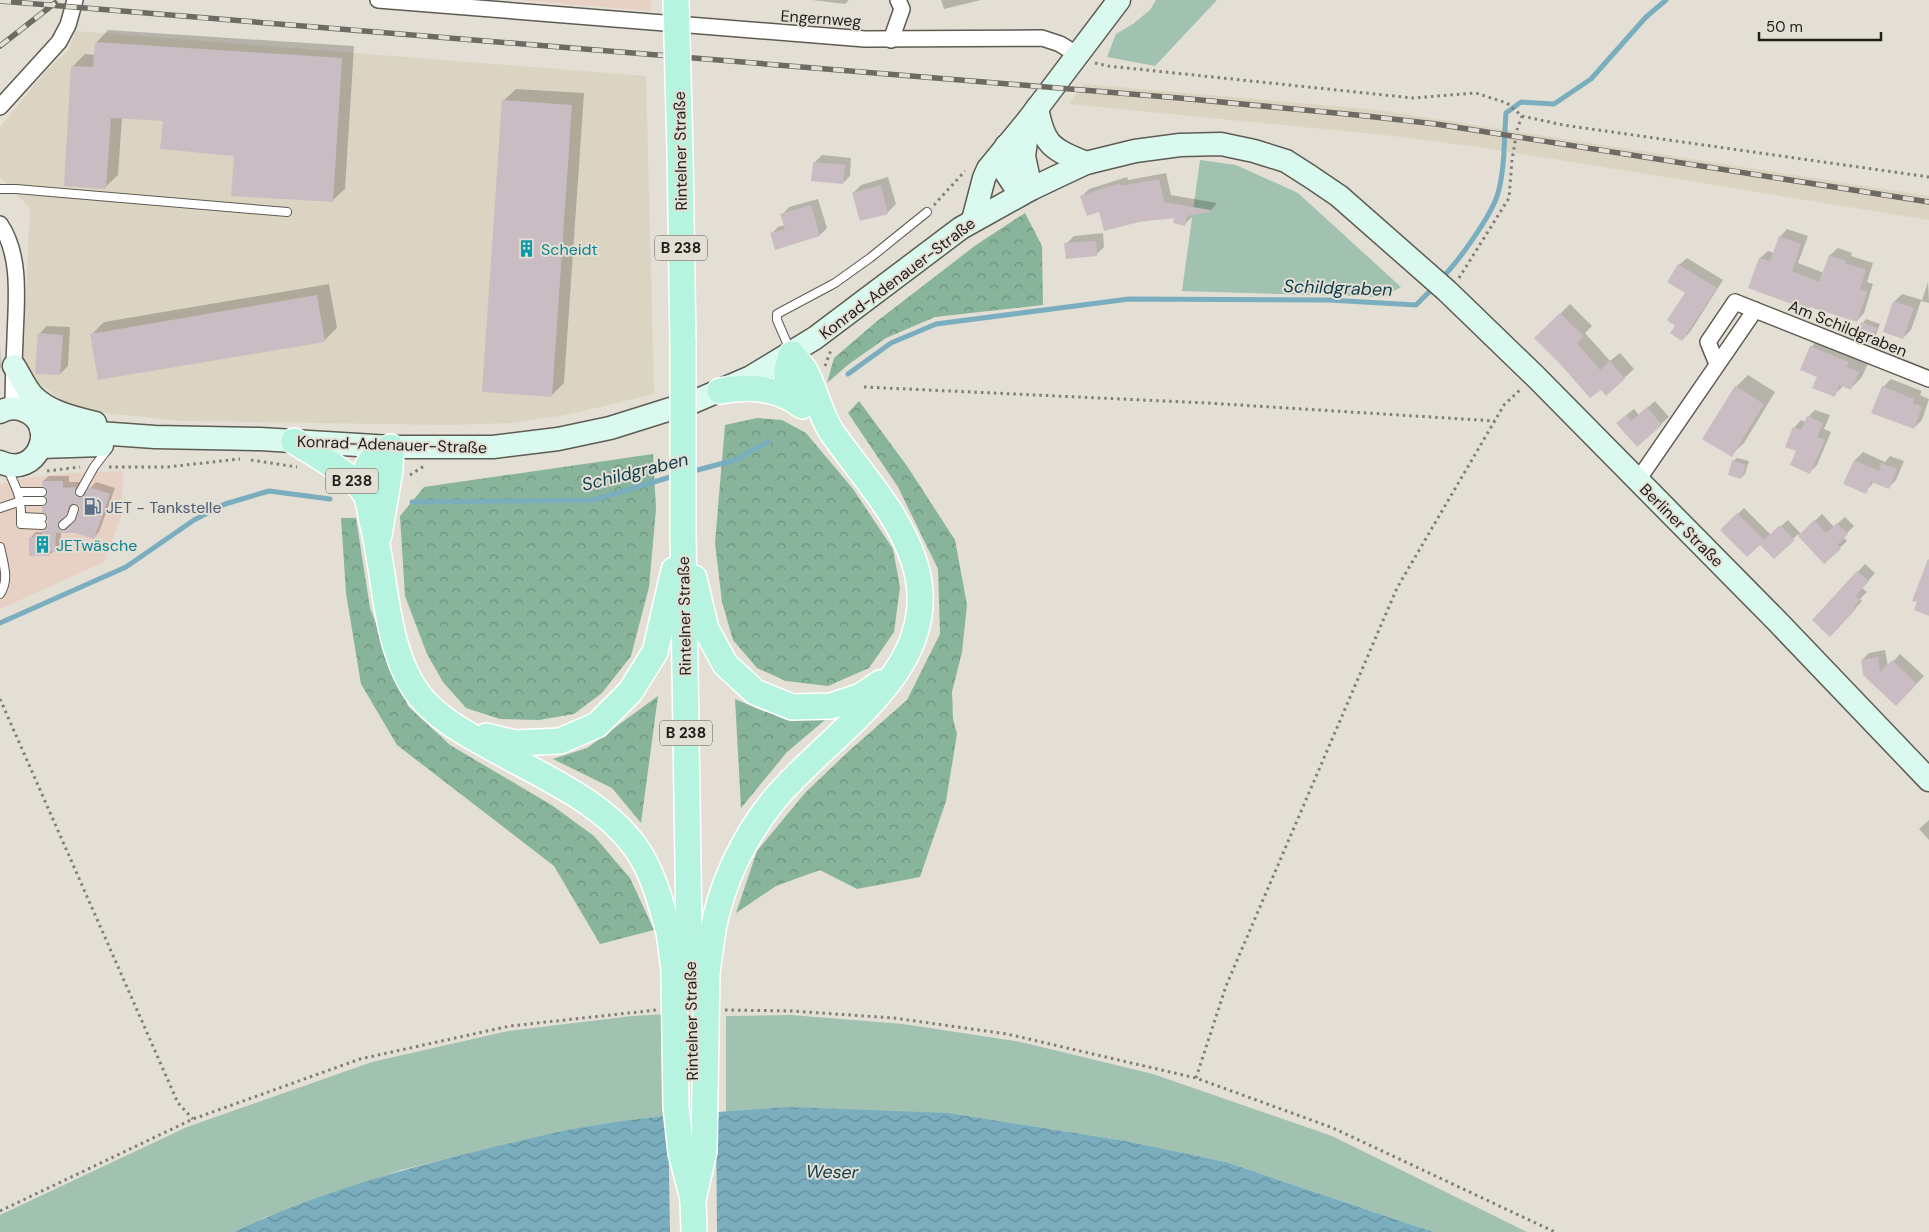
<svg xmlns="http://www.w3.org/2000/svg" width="1929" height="1232" font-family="'DM Sans',sans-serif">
	<defs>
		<pattern id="forest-crowns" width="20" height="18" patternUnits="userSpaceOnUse" patternTransform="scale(1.25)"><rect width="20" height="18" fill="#87b49b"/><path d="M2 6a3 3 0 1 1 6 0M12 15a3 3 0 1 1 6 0" fill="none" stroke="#6e927e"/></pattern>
		<pattern id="water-waves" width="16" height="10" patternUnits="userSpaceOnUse" patternTransform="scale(1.25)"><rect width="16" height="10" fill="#7aaebf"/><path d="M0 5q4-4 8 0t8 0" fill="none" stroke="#648d9a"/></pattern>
	</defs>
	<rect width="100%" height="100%" fill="#e3dfd4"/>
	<g fill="#e7d0c4">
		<path d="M519,0H651V11Z"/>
		<path d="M123,471L122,514L104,562L0,609V484L26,478L70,473Z"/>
	</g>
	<g fill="#dbd4c2">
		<path d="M75,31L646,76L654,394L566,415L511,423L449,425L181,421L87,411L63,401L35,380L23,356L30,208L0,177V127L46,71L69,50Z"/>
		<path d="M1084,84L1379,110L1929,196V220L1485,148L1393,136L1069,104Z"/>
	</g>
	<g fill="#a1c2b0">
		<path d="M1156,0H1217L1155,66L1107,57L1116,34L1133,24L1150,10Z"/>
		<path d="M1200,160L1236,165L1298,193L1401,287L1383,297L1182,291Z"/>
		<path d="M666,1014V1117L595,1125L510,1143L401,1170L266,1217L233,1232H0V1215L187,1127L372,1062L508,1031L632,1016Z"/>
		<path d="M791,1015L903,1024L1021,1042L1153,1074L1332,1136L1527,1232H1433L1226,1162L1126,1141L949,1113L726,1112V1016Z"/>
	</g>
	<g fill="url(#forest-crowns)">
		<path d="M1025,213L1042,246L1043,305L935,317L886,338L849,364L827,383L834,358L876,322L976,245Z"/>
		<path d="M859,401L907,466L955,540L967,605L962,652L952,692L953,719L957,734L946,801L920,877L857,889L820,870L776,886L736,913L757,851L805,793L849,751L907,700L940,634L938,569L898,487L848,413Z"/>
		<path d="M757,418L782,420L806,433L853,489L893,549L900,587L894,632L869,668L828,686L786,681L757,668L733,640L722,602L715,543L725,425Z"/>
		<path d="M653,454L656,509L649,587L631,656L602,693L574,714L539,720L500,719L466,708L443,682L427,654L405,596L400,516L424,487Z"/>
		<path d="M341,518H356L370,608L408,706L450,745L553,806L594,836L630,878L654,930L600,944L554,866L397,745L361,684L346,593Z"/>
		<path d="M658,696L641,823L612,788L553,759L587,748Z"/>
		<path d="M735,699L763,711L797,720L831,715L787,752L741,808Z"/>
	</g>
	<path fill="url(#water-waves)" d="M787,1107L949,1113L1126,1141L1226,1162L1433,1232H233C308,1197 389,1173 469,1153C511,1143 553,1132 595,1125C658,1115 723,1112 787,1107Z"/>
	<path fill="#e3dfd4" d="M716,1110L717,1232H670L668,1114Z"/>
	<g fill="#0003" fill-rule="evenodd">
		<path d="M812,0H849L845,4Z"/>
		<path d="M941,0H981L944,9Z"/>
		<path d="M108,30L354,46L345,189L332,201L164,120L122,117L118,175L105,187L72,67L85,54L95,55L96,43Z"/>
		<path d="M516,89L584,93L564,383L552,395L503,101Z"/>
		<path d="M822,155L851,158L850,176L843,183L815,162Z"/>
		<path d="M1166,173L1171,195L1217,203L1210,211L1193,213L1192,217L1185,224L1175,216L1100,211L1082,196L1089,189L1127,177L1128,180Z"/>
		<path d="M888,177L896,204L888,212L860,220L853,193L861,185Z"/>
		<path d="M818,199L827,228L820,235L771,234L778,227L785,225L782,215L789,207Z"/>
		<path d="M1787,229L1808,236L1798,263L1824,273L1830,255L1838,248L1852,253L1851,256L1873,263L1867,282L1873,284L1864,313L1857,321L1750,287L1760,258L1768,251L1774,253L1780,237Z"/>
		<path d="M1103,233L1104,247L1096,255L1066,244L1074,236Z"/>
		<path d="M1687,258L1723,280L1690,332L1682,340L1677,325L1687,293L1679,265Z"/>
		<path d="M1928,282L1929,303L1921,301L1911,330L1903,338L1894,302L1902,294L1922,300Z"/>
		<path d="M329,284L337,328L324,341L92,334L104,322Z"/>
		<path d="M1570,304L1592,326L1585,333L1610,361L1620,353L1634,369L1624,378L1601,388L1536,338Z"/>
		<path d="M1866,319L1880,324L1874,339L1871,342L1863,323Z"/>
		<path d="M47,326L70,327L68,366L60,374L39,334Z"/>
		<path d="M1822,336L1869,361L1862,377L1851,388L1844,385L1834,395L1818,376L1811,347Z"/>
		<path d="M0,344L1,368L0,369Z"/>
		<path d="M1748,375L1775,392L1744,443L1731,455L1736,387Z"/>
		<path d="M1891,379L1922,391L1920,395L1929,399L1922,420L1914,428L1883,387Z"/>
		<path d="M1655,401L1669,417L1637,445L1625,416L1634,409L1639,415Z"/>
		<path d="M1815,410L1830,415L1824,429L1831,432L1817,465L1810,472L1797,451L1794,428L1801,420L1806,422L1808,417Z"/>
		<path d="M1863,452L1885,462L1890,456L1904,461L1896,480L1888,488L1874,482L1865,492L1845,483L1855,460Z"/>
		<path d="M1737,458L1749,461L1745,474L1741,478L1733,461Z"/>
		<path d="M49,476H69V482H81L80,489L86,493L96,482L115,488L99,532L94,538L75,531H61V545L49,555L30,538L36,532H43L49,525V491L43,481ZM74,502L79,504L81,508L77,520L73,524L67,525L63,521V516L72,508Z"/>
		<path d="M1744,508L1771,535L1788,520L1801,534L1822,514L1834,527L1845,517L1854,526L1843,537L1847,541L1824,563L1798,534L1774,558L1760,543L1722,530Z"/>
		<path d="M1865,564L1875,573L1862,588L1867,592L1860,599L1862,601L1837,628L1813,620Z"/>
		<path d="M1885,650L1888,667L1900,654L1924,676L1896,705L1862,660L1869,653Z"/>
		<path d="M1929,820V840L1919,829Z"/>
	</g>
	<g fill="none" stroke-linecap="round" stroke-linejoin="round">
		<g stroke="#7aaebf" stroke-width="5">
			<path d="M1441,279C1458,262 1492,215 1498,193C1505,168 1504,139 1506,113L1521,102L1554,104L1591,79L1646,17L1666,0"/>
			<path d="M848,374L891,343L936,324L1129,299L1329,300L1416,305L1434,287"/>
			<path d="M690,472L735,460L768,442"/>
			<path d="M412,502L594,500L677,475"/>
			<path d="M0,623L126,567L194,520L225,504L269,491L330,499"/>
		</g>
	</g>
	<g fill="#c9bdc3" fill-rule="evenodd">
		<path d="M95,42L342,58L333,202L231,196L234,156L160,149L163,121L111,118L106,189L64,186L71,66L93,67Z"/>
		<path d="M502,100L572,105L552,397L482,392Z"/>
		<path d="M813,162L845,165L843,184L811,181Z"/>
		<path d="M1159,179L1164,202L1210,210V212L1187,216L1185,226L1173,223L1174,218L1139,222L1104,231L1099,212L1087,216L1080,196L1120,183L1121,186Z"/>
		<path d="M881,185L888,214L860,221L852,193Z"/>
		<path d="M811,205L820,236L775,250L770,233L785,229L780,214Z"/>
		<path d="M1779,236L1801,244L1792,271L1819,282L1829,255L1846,261L1845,263L1866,270L1860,289L1867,292L1857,322L1810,307L1808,310L1748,288L1759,258L1770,261Z"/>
		<path d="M1096,241L1097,256L1066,259L1064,243Z"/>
		<path d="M1678,264L1717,288L1682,341L1670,333L1675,326L1667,320L1685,293L1667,282Z"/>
		<path d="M317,295L325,342L98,380L90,334Z"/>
		<path d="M1893,301L1914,308L1903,339L1883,332Z"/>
		<path d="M1560,313L1584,336L1577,343L1600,370L1610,361L1625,379L1606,396L1601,390L1590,398L1560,364L1534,338Z"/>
		<path d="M1861,322L1877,328L1871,344L1856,338Z"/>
		<path d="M38,333L63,335L60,375L35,374Z"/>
		<path d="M1810,346L1849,362L1847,367L1859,372L1851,390L1839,385L1835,397L1812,388L1817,377L1800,370Z"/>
		<path d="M1735,386L1764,404L1732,457L1702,439Z"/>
		<path d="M1882,386L1914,399L1913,403L1922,407L1914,429L1871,413Z"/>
		<path d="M1647,407L1662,425L1637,447L1616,423L1626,415L1631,421Z"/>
		<path d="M1807,416L1823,423L1817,437L1825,440L1810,474L1790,465L1796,451L1785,447L1793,427L1801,430Z"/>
		<path d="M1732,460L1746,465L1741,479L1728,475Z"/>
		<path d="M1854,460L1879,471L1881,463L1897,469L1889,489L1871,482L1866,494L1843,484Z"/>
		<path d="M42,481H63V488L76,487L75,494L80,498L85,495L89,487L110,494L94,539L75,533H56L55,552L50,551V556H29V537L42,538V531L45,530L48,526L47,516L42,512V507L47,503L45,496L48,492L45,487L42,486ZM73,503L78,505L80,508L76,520L66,530H61L58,527V523L66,515L70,505Z"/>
		<path d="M1737,513L1764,540L1780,525L1795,540L1774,559L1760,545L1747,557L1720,530Z"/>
		<path d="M1814,520L1826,533L1837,523L1848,534L1837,545L1841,549L1824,564L1798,536Z"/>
		<path d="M1928,559L1929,560V616L1914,610L1917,602L1912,601Z"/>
		<path d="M1857,571L1869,581L1856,596L1860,600L1854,607L1856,609L1830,637L1812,620Z"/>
		<path d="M1878,657L1880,672L1892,660L1917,684L1896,706L1863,675L1861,660Z"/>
	</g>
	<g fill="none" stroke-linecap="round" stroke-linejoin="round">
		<defs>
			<g id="lane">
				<path d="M0,189H16L287,212"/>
				<path d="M790,350L777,320V314L835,283L870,258L927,212"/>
				<path d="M7,468C18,491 22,498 21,524L42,525"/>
				<path d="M18,492H42"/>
				<path d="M80,492L94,467L107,450"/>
				<path d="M0,508L21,501H42"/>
				<path d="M21,517L42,518"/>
				<path d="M63,525L71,518L74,509"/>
				<path d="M0,547C3,562 10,580 0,594"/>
			</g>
			<g id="street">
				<path d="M378,0L865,39L1042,38L1060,44L1078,55"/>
				<path d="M891,40L902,9L898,0"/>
				<path d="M0,107L59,42L68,25L75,0"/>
				<path d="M0,224C22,256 16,303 15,339C14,362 13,385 13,408"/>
				<path d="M1717,364L1708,342L1735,302L1755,310"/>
				<path d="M1638,480L1755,310L1929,379"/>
			</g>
			<g id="secondary">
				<path d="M1037,108C1044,146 1052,149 1086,163"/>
				<path d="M1029,119L1024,156L1031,189"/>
				<path d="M1006,146V173L1020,194"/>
				<path d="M973,220L984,178L988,169L1029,119L1119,0"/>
				<path d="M14,366C20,375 25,388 33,396C48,412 75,418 95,423"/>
				<path d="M0,412C7,408 15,407 23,410C60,423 38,480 0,462"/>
				<path d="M41,429L155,437L260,439L391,447H493L558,439L610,428L693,402L751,377L815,338L961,228L1031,189L1054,178L1086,163L1135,151L1180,145L1221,144L1254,151L1286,161L1311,177L1339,196L1447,291L1536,377L1776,620L1929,780"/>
				<path d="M40,447L102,445"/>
			</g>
			<g id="primary">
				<path d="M680,152L683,344"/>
				<path d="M720,391C747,385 780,388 802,406"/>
				<path d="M294,441C312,453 353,475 364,492C370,500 370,515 373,525C386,578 385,650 419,695C438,719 465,733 492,748C543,777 615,806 644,861C656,883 662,908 669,932"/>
				<path d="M365,493C362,468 369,457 391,447L390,470L379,535"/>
				<path d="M683,534L689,933"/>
				<path d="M694,578L706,629L725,664L755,692L792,707L831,706L861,696L880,683"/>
				<path d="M486,736L515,743L560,741L597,725L630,692L655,652L674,570"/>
				<path d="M713,930C722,883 743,839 773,801C830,731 949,669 914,561C898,512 860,473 831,431C819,412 815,388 804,369C800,363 795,359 792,354C783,375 786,382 796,401"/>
				<path d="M693,1200L694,1232"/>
			</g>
		</defs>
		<use href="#lane" stroke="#5e5b52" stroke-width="10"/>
		<use href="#street" stroke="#5e5b52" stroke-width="18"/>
		<use href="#secondary" stroke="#5e5b52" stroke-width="25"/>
		<use href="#primary" stroke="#fff" stroke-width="28"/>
		<g stroke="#817e77" stroke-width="3" stroke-dasharray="2.5 4" stroke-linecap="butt">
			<path d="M1095,63L1108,66L1413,98L1476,93L1507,103L1522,116L1563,125L1929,177"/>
			<path d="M934,205L965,171"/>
			<path d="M1459,278L1509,198L1512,160L1517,130L1522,116"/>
			<path d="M825,366L831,350"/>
			<path d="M864,387L1207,403L1495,421"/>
			<path d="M251,460L297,467"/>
			<path d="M109,467H167L240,459"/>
			<path d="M47,471L80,467"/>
			<path d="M410,475L424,466"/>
			<path d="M0,699L178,1103L193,1119"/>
			<path d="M725,1010L792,1011L894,1018L1007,1034L1196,1078L1333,1128L1555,1232"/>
			<path d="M1196,1078L1226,986L1397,588L1504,405L1522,388"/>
			<path d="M0,1211L193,1119L360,1059L510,1026L656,1010"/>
		</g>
		<use href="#lane" stroke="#fff" stroke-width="8"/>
		<use href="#street" stroke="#fff" stroke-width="15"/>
		<use href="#secondary" stroke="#dbfaef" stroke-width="22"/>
		<use href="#primary" stroke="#b6f4df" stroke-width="25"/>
		<defs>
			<g id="rail">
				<path d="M0,1L1179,98L1357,115L1436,124L1929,202"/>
				<path d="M0,46L55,3"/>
			</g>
		</defs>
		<use href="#rail" stroke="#6d6a64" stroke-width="5.5"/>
		<use href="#rail" stroke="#e3dfd4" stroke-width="4" stroke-dasharray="11" stroke-linecap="butt"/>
		<defs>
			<g id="primary-bridge">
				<path d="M676,0L680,152"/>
				<path d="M683,344V534"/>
				<path d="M669,932L674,970L676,1107L681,1153L692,1195"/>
				<path d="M689,933L690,990"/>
				<path d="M693,1200L704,1151L707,972L713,930"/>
			</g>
		</defs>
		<use href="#primary-bridge" stroke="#fff" stroke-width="28" stroke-linecap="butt"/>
		<use href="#primary-bridge" stroke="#b6f4df" stroke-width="25"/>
	</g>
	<defs>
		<symbol id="building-bare" viewBox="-9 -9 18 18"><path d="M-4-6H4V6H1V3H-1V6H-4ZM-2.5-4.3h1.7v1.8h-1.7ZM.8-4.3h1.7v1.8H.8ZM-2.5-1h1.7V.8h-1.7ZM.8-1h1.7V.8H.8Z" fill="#0f9aa8" stroke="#e3dfd4" stroke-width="2.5" paint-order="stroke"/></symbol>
		<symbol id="fuel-bare" viewBox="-9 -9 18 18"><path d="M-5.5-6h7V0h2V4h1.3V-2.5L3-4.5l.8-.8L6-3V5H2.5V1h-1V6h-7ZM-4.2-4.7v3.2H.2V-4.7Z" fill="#5c6f8a" stroke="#e3dfd4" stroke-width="2.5" paint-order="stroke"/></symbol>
	</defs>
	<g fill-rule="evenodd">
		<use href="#building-bare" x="514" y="236" width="25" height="25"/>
		<use href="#fuel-bare" x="80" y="494" width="25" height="25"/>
		<use href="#building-bare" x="30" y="532" width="25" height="25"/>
	</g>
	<g text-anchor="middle" stroke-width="4" stroke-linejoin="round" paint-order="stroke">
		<g fill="#e3dfd4" stroke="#5a5852" stroke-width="1">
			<rect x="655" y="235.5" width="52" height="25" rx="4"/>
			<rect x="326" y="468.5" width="52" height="25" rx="4"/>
			<rect x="660" y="720.5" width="52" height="25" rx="4"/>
		</g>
		<g font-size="15" font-weight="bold" fill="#201e1b">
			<text x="681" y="253">B 238</text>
			<text x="352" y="486">B 238</text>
			<text x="686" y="738">B 238</text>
		</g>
		<g font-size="16" fill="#201e1b" stroke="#e3dfd4">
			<text transform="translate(821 18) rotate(4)" y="6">Engernweg</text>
			<text transform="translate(680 151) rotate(-91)" y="6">Rintelner Straße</text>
			<text transform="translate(897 278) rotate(-37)" y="6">Konrad-Adenauer-Straße</text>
			<text transform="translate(1848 328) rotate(22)" y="6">Am Schildgraben</text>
			<text transform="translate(392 444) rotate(2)" y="6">Konrad-Adenauer-Straße</text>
			<text transform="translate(1682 525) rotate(45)" y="6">Berliner Straße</text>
			<text transform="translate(684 616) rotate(-91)" y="6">Rintelner Straße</text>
			<text transform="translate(691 1021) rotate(-91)" y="6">Rintelner Straße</text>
		</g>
		<g font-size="16" fill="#0d838f" stroke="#e3dfd4" text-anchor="start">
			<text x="541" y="255">Scheidt</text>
			<text x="56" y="551">JETwäsche</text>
		</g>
		<g font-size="16" fill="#4e5e75" stroke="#e3dfd4" text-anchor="start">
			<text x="106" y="513">JET - Tankstelle</text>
		</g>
		<g font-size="18" font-style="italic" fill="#0f3e4b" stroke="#e3dfd4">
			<text transform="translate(1338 288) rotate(2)" y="6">Schildgraben</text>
			<text transform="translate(635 472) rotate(-14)" y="6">Schildgraben</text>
			<text transform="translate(832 1172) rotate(1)" y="6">Weser</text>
		</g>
	</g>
	<path d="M1759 32v8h122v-8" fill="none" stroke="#201e1b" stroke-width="2.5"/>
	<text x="1766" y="32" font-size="15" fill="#201e1b" stroke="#e3dfd4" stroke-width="4" paint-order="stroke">50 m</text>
</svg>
